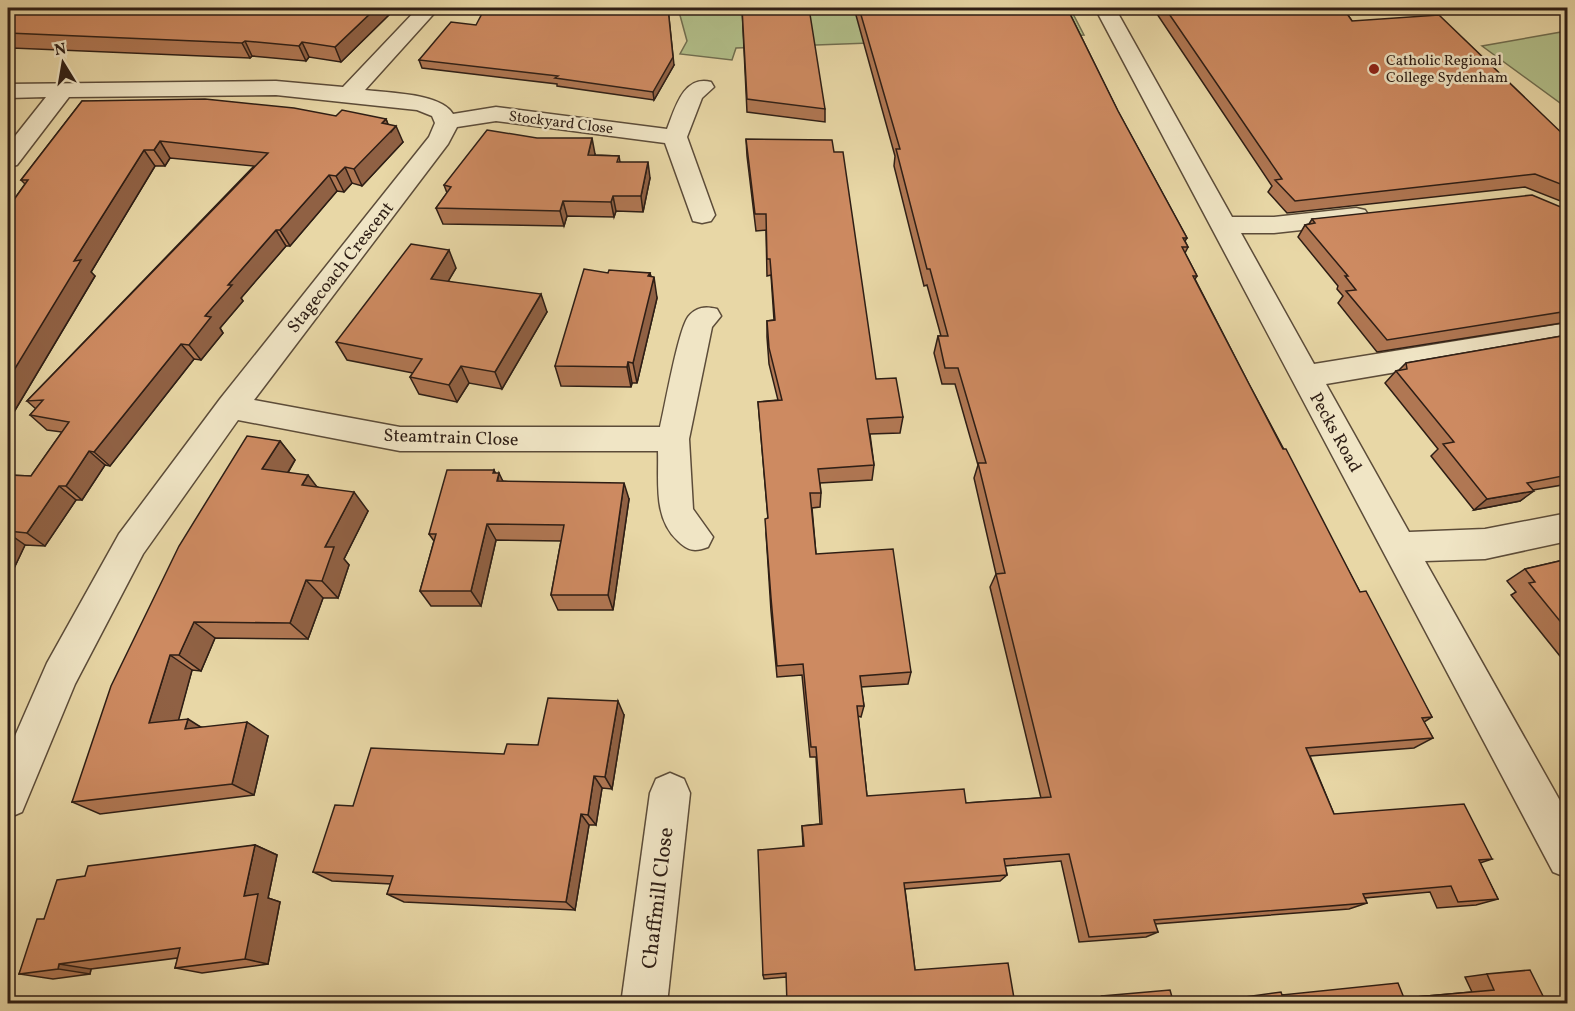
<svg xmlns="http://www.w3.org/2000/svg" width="1575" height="1011" font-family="Vollkorn,serif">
	<rect width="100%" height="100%" fill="#e8d7a6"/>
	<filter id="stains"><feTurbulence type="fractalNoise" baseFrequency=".00333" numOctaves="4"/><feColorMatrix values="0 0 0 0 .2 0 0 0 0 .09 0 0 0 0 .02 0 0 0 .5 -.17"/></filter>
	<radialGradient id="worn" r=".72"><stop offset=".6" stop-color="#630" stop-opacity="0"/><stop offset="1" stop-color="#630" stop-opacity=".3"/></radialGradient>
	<g fill="#b2bf8a" stroke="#706e50" stroke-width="1.5">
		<path d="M678,8H712L713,14L903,8H1070L1084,35L736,48L732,60L680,54L687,41Z"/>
		<path d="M1567,31V108L1482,46Z"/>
	</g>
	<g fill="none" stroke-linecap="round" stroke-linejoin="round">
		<defs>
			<g id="minor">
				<path d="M418,8H439L365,90C388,93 441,93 453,114L496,107L667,129C675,109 683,75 711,82L714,87L702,98L687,137L715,215L711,221L702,223L693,221L665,143L496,121L457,127L448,144L254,400L400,427H660C665,406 678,331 688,317C696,307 705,306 717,309L721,316L712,327L689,439L693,509L713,537L708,547C695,552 688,551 678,541C653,518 659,483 658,451H400L238,420L143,554L75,684L22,812L8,818V752L47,663L119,534L220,399L429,137L435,123L432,116L417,110L276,95L69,97L17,165L8,167V145L46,97L8,98V84L276,81L343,87Z"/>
				<path d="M1095,8H1115L1232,217H1274L1356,208L1365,210L1369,216L1365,222L1356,224L1274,233H1241L1314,364L1568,323V343L1326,384L1409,532L1485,529L1568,513V541L1485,559L1425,561L1568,815V878L1553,872Z"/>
				<path d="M670,773L684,779L690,793L667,1004H621L650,793L656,779Z"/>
			</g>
		</defs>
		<use href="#minor" stroke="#5c4c39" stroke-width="3"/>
		<use href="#minor" fill="#f0e5c5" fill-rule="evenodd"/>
	</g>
	<g fill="#b07753" stroke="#2e1e15" stroke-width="1.5">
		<path d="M8,8H396L341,62L309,57L306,61L252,56L250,58L12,48V53H8Z"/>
		<path d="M742,8L825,109V122L747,112Z"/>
		<path d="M854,8H1067L1118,111L1187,238L1185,241L1188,247L1185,253L1197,276L1195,279L1249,384L1360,592L1432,717L1424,722L1433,738L1414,748L1310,756L1334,814L1492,859L1480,863L1498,899L1476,905L1437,908L1430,892L1365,898L1367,903L1349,909L1155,924L1158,932L1146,937L1079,942L1061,861L1005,866L1007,875L1000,881L905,889L915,970L1015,1004L786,977L764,979L763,975L803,846L802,826L820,824L816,757H810L802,675L777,677L771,611L766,533L768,519L758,402L778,400L769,364L767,337V321L774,320L771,275L767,276L766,230L756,231L747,156L746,139L876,379L903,417L900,433L870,434L874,465L872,480L820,483L821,493L820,507L812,508L816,554L911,672L908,684L861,687L864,706L861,717L858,716L867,796L966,803L1041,798L990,587L996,574L974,478L978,465L955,384H942L934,353L938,336H941L927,285L924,286L894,166L895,156Z"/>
		<path d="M1153,8H1343L1352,21L1568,139V204L1525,187L1287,213L1268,192L1272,186Z"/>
		<path d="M419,60L674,65L654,100L557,86V84L422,68Z"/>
		<path d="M82,101L386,119L388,125L403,142L362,186L352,183L344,192L337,191L290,246H286L241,298L243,301L220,328L223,333L201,360L194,359L110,466L105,465L82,500H76L45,546L25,545L8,581V475L31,476L62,432L47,430L30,415L36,409L27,401L254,166L170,158L165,166H155L91,272L95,276L11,417H8V208L25,184L21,180Z"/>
		<path d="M595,154V155L619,156L620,162L650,178L643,212L616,211L614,217L567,216L564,226L443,224L436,208L447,193L444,185Z"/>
		<path d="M1568,210V322L1377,352L1338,303L1343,296L1337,289L1338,286L1298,237L1305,225L1309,224L1312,219Z"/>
		<path d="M456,268L448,281L547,312L502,389L469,383L457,402L419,394L410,377L413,373L347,360L336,342Z"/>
		<path d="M608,273H650L657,298L637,383H632L631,387L561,386L555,366Z"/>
		<path d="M1568,335V484L1533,490L1520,501L1474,510L1431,456L1438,449L1385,383L1396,371L1399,370L1406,363Z"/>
		<path d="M280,441L295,460L288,473L368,511L344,559L349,565L338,598H323L308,639L215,638L201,671L192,670L178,720L201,727L268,736L254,795L100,814L72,802Z"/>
		<path d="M494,470L495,473L503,481L629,499L613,610H558L551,595L561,541L496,540L481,606H431L420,591L434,541L429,534Z"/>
		<path d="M1568,559V666L1511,595L1516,592L1507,581L1525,569Z"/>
		<path d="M624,715L612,789L602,788L596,825H589L575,910L404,902L387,894L391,884L332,881L313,872L353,806L538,745Z"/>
		<path d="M255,845L277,855L268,898L280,902L268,964L202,973L175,968L178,958L91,969L90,974L53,979L19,974L44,919L85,876Z"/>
		<path d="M1487,974L1547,1004L1282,995L1404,998L1472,992L1465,977Z"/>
		<path d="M1102,996L1174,1004H1094L1093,999Z"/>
	</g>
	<g fill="#906144" stroke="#2e1e15" stroke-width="1.5">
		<path d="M376,8H396L341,62L335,47Z"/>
		<path d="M668,8L674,65L654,100L653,92Z"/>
		<path d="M245,41L252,56L250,58L242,43Z"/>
		<path d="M8,42L12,48V53L8,47Z"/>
		<path d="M302,42L309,57L306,61L299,46Z"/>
		<path d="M386,119L391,132L396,126L403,142L362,186L354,169L382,123Z"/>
		<path d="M592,138L595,154L591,170L588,155Z"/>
		<path d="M160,141L170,158L165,166L154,150Z"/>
		<path d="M144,150L155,166L91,272L95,276L11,417L8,414V380L74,261Z"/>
		<path d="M648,162L650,178L643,212L641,196Z"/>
		<path d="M345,167L352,183L344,192L336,176Z"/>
		<path d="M329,175L337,191L290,246L280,230Z"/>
		<path d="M613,196L616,211L614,217L611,202Z"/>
		<path d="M563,201L567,216L564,226L560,211Z"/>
		<path d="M276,230L286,246L241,298L243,301L220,328L223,333L201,360L189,345L205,316L228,285Z"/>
		<path d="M449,250L456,268L439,297L431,279Z"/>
		<path d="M650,273L652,285L654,277L657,298L637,383L633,363Z"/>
		<path d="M541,294L547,312L502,389L495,372Z"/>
		<path d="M181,344L194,359L110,466L94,452Z"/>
		<path d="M628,362L632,383L631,387L627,367Z"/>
		<path d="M461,366L469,383L457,402L449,385Z"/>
		<path d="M280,441L295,460L278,489L262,469Z"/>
		<path d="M89,451L105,465L82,500L66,486Z"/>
		<path d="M494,470L498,479L499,473L507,490L505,498L493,473Z"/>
		<path d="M308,475L323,495L302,485Z"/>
		<path d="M624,483L629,499L613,610L608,595Z"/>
		<path d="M59,486L76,500L45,546L27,533Z"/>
		<path d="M1534,491L1520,501L1474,510L1487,499Z"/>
		<path d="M354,492L368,511L344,559L349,565L338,598L322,581L325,547Z"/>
		<path d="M487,524L496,540L481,606L471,591Z"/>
		<path d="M8,533L25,545L8,581Z"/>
		<path d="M306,580L323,598L308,639L290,623Z"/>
		<path d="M194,622L215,638L201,671L179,655Z"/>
		<path d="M170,655L192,670L174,737L149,723Z"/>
		<path d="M618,701L624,715L612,789L605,777Z"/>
		<path d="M188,719L210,733L185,729Z"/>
		<path d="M247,722L268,736L254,795L232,784Z"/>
		<path d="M594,776L602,788L596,825L588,815Z"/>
		<path d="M581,814L589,825L575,910L566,902Z"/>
		<path d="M255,845L277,855L268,898L280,902L268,964L245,959L244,896Z"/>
		<path d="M59,964L91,969L90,974L58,969Z"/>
	</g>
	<g fill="#cd8a61" stroke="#2e1e15" stroke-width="1.5">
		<path d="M8,8H376L335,47L302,42L299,46L245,41L242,43L8,33Z"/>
		<path d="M485,8H668L673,57L653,92L555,78L558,76L419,60L451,22L476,25Z"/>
		<path d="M742,8H809L825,109L747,99Z"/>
		<path d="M859,8H1067L1118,111L1187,238H1183L1188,247H1182L1197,276H1193L1249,384L1283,449H1286L1360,592L1366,591L1432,717L1422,718L1433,738L1306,748L1334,814L1464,804L1492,859L1479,860L1498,899L1458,902L1451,886L1363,894L1367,903L1154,920L1158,932L1089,937L1069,854L1004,859L1007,875L904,883L915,970L1008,963L1015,1004H787L786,973L763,975L758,850L804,846L802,826L822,824L816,747H811L803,664L777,666L771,598L765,519L768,518L758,402L782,400L769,348L767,321L775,320L770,259H767L766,214H755L746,139L832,140L834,152H843L876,379L896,378L903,417L867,419L874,465L818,469L821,493H810L816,554L893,549L911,672L860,676L864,706H857L867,796L964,789L966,803L1051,797L996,574L1005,573L978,463H986L958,368H945L938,336H948L930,269H927L896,149H900Z"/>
		<path d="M1165,8H1343L1352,21L1439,15L1568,139V187L1535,174L1295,201L1275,180L1282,179Z"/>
		<path d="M205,99L294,108L336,116L342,110L386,119L382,123L396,126L354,169L345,167L336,176L329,175L280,230H276L228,285H232L205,316L211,317L189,345L181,344L94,452L89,451L66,486H59L27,533L8,531V475L31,476L69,422L30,415L43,400L27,401L268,153L160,141L154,150H144L74,261L81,260L8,380V208L28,180H21L82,101Z"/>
		<path d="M487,130L537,138H592L588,155L619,156L617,162H648L641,196H613L611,202L563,201L560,211L436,208L451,187L444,185Z"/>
		<path d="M1532,195L1568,210V311L1387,340L1346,291L1356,290L1345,276H1348L1305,225L1315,223L1312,219Z"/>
		<path d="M411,244L449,250L431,279L541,294L495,372L461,366L449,385L410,377L422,359L336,342Z"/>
		<path d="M584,269L608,273L609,270L650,273L648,276L654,277L633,363L628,362L627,367L555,366Z"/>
		<path d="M1568,335V475L1527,483L1534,491L1487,499L1443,444L1454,442L1396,371L1407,369L1406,363Z"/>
		<path d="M247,436L280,441L262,469L308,475L302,485L354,492L325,547H334L322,581L306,580L290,623L194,622L179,655H170L149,723L188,719L185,729L247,722L232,784L72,802L111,686L179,546Z"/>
		<path d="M447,470H494L493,473H499L497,481L624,483L608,595H551L564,525L487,524L471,591H420L436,534H429Z"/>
		<path d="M1568,559V631L1529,583L1535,582L1525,569Z"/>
		<path d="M548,698L618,701L605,777L594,776L588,815L581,814L566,902L387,894L393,876L313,872L335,805L353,806L371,748L504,754L507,744L538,745Z"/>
		<path d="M255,845L244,896L258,894L245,959L175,968L180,948L59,964L58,969L19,974L37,919H44L57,880L85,876L88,866Z"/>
		<path d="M1530,970L1547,1004H1194L1281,992L1282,995L1398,983L1404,998L1494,990L1487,974Z"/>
		<path d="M1170,990L1174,1004H1104L1102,996Z"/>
	</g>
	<circle fill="#8f2418" stroke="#f0e5c5" stroke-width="2" cx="1374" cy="69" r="6"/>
	<g text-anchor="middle" stroke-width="5" stroke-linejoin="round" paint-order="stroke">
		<g font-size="15" fill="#2e1e15" stroke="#f0e5c5" text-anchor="start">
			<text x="1386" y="65">Catholic Regional<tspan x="1386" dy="17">College Sydenham</tspan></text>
		</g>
		<g font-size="15" fill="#2e1e15" stroke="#f0e5c5">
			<text transform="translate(561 122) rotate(7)" y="5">Stockyard Close</text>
		</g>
		<g font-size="18" fill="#2e1e15" stroke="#f0e5c5">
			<text transform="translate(340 267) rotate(-52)" y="6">Stagecoach Crescent</text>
			<text transform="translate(1336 432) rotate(61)" y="6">Pecks Road</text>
			<text transform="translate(451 437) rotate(2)" y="6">Steamtrain Close</text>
		</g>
		<g font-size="21" fill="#2e1e15" stroke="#f0e5c5">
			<text transform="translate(657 898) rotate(-83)" y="7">Chaffmill Close</text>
		</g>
	</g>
	<rect width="1575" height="1011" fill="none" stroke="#e8d7a6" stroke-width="30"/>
	<rect x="9" y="9" width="1557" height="993" fill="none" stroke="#2e1e15" stroke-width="3"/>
	<rect x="15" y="15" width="1545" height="981" fill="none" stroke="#2e1e15" stroke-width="1.5"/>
	<g transform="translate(63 63) rotate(349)" stroke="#f0e5c5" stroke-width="4.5" paint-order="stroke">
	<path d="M0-4.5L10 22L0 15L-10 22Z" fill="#2e1e15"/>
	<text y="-9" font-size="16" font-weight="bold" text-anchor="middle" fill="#2e1e15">N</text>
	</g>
	<rect width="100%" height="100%" filter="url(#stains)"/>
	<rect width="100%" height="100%" fill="url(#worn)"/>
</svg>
